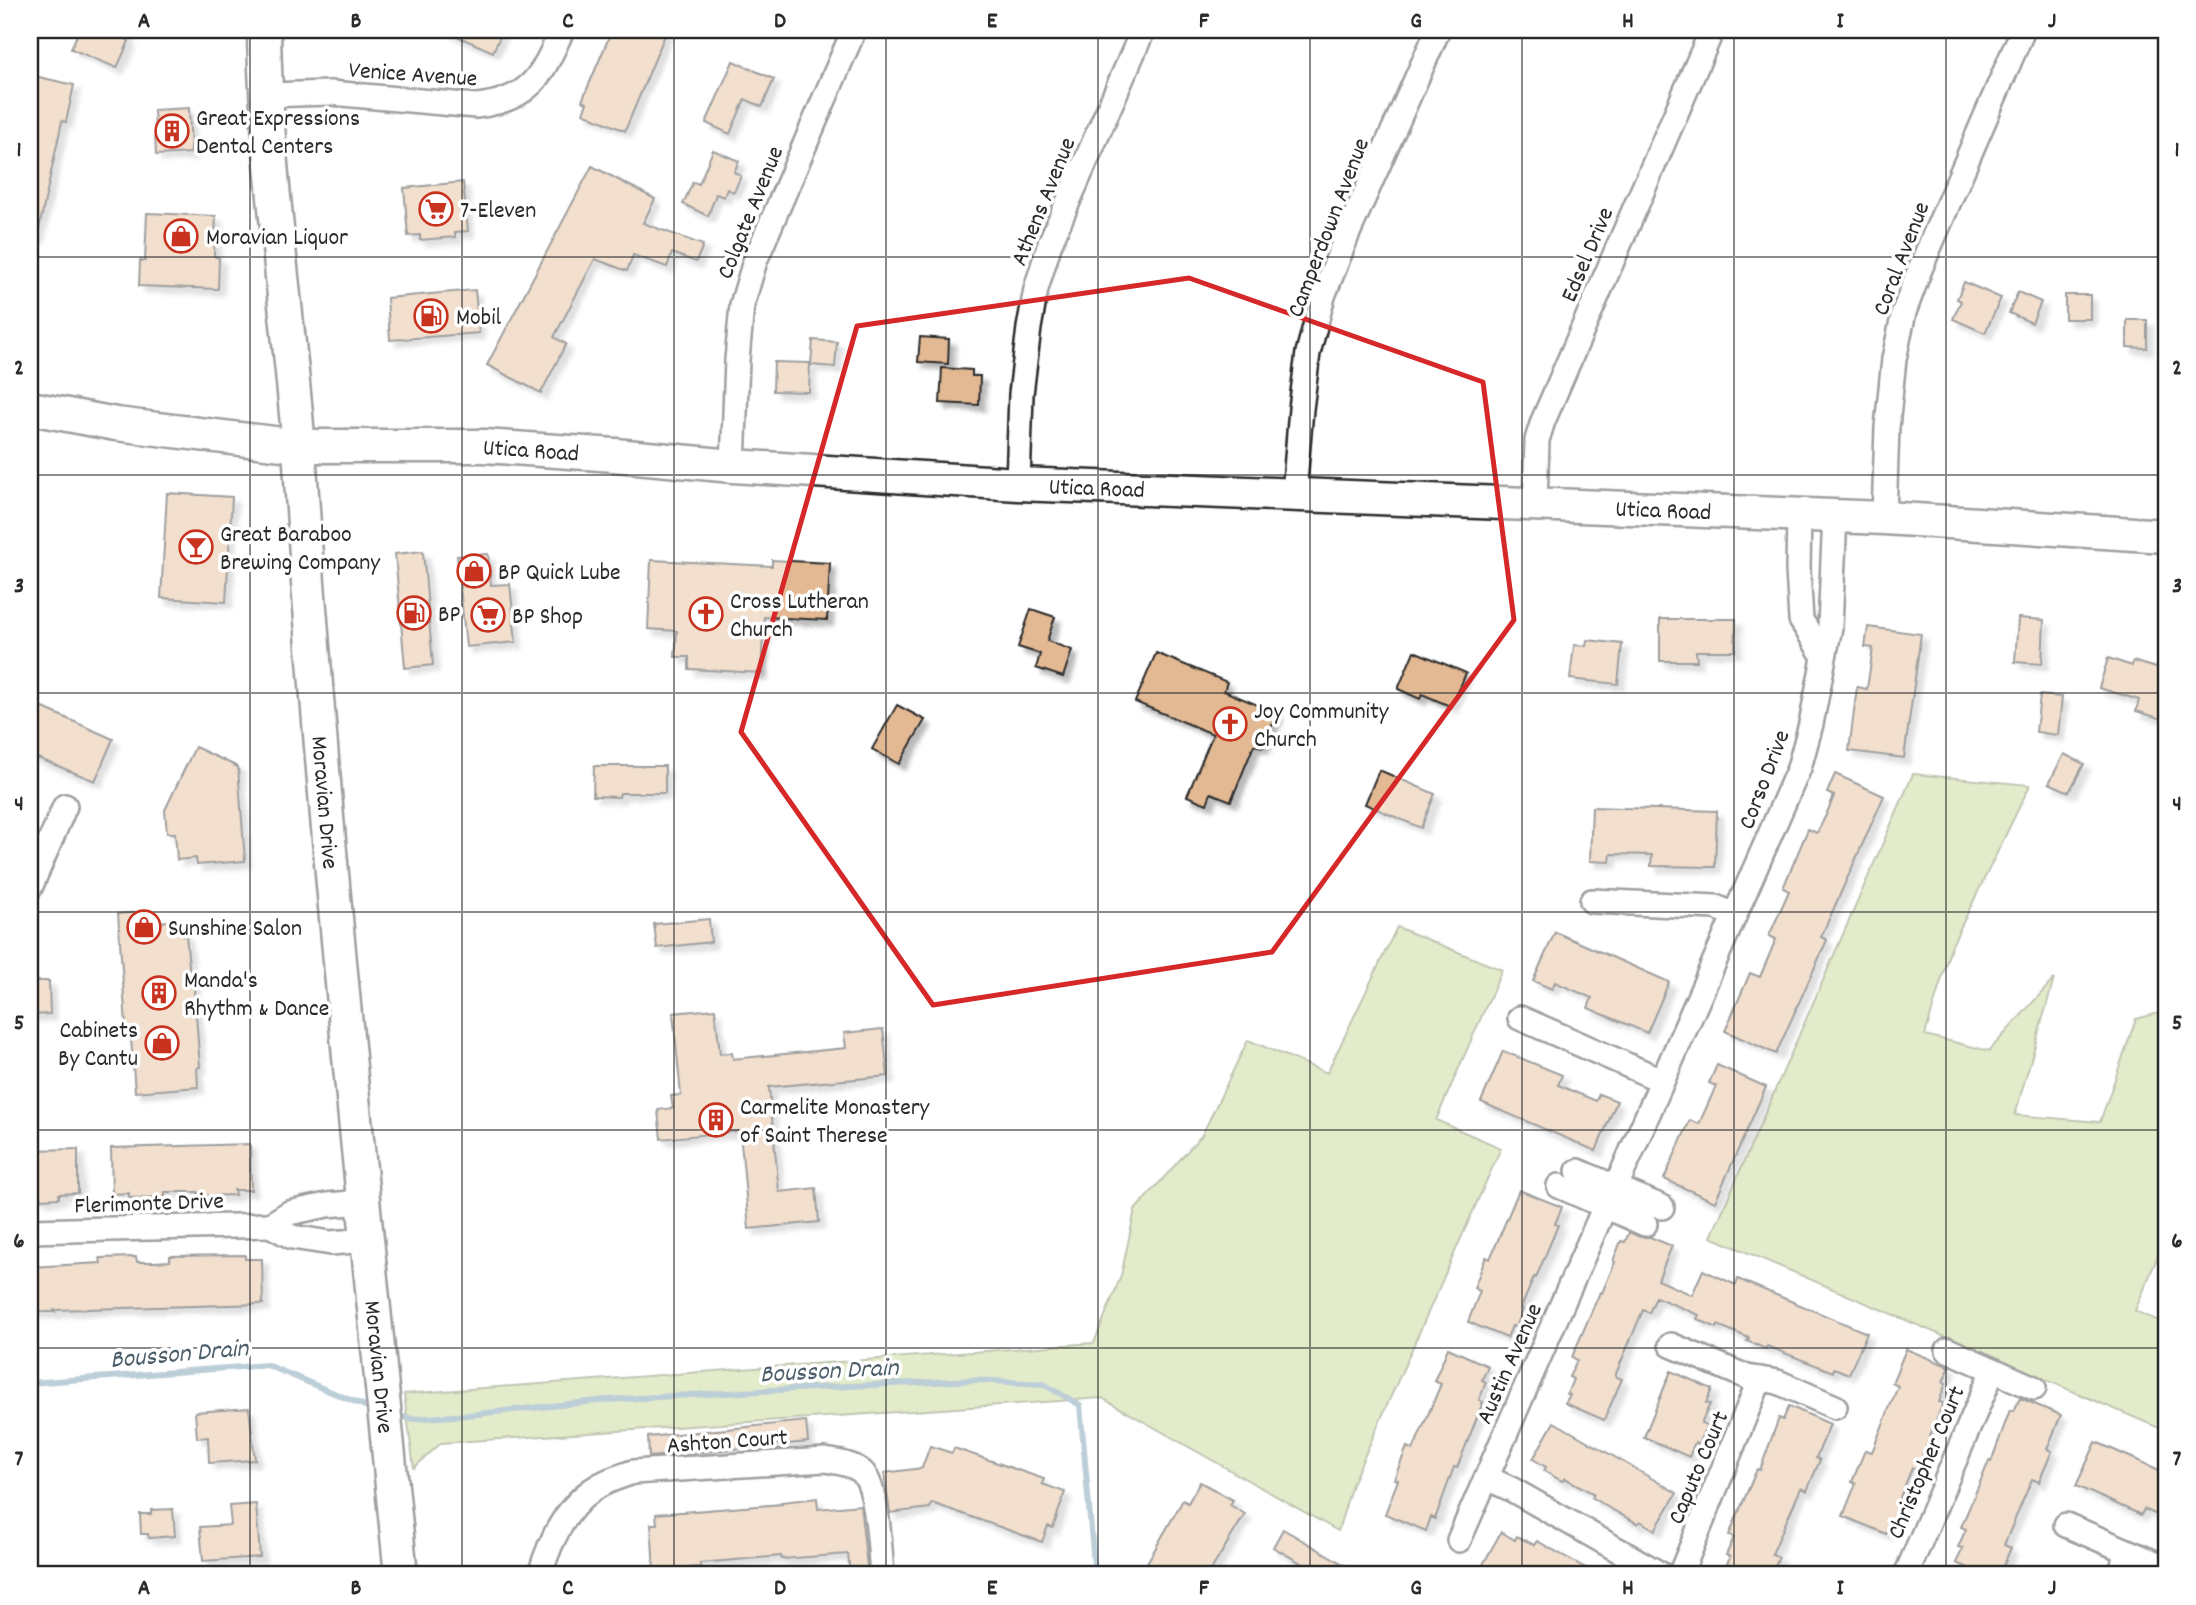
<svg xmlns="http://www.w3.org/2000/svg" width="2196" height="1605" font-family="Dekko,sans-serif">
	<defs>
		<filter id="shadow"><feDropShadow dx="6" dy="6" stdDeviation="2" flood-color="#0004"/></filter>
	</defs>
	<rect width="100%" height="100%" fill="#fff"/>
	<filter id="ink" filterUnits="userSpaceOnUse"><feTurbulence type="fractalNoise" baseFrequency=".0143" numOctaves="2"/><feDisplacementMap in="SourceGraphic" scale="14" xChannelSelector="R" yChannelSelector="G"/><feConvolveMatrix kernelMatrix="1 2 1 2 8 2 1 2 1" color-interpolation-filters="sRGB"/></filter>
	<g filter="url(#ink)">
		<g fill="#c2d489" stroke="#76805a" stroke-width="2">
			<path d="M1913,774L2030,785L1951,947L1925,1035L1989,1051L2054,979L2015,1115L2100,1122L2136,1019L2166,1011V1236L2135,1311L2166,1324V1431L1711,1237Z"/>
			<path d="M1397,927L1502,970L1436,1120L1501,1148L1352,1484L1338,1531L1102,1398L441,1443L414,1468L404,1394L1094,1343L1121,1276L1135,1210L1202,1135L1248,1040L1327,1073Z"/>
		</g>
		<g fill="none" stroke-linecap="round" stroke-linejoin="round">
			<g stroke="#6c92a7" stroke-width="6">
				<path d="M30,1383L267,1365L365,1406"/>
				<path d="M405,1417L412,1419L468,1415L606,1400L829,1387L976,1380L1043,1384L1080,1405L1095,1575"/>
			</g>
		</g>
		<g fill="#e3b993" stroke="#2b2b2b" stroke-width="2" filter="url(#shadow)">
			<path d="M79,30H130L126,39L129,41L117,68L71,49Z"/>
			<path d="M443,30H503L493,52Z"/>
			<path d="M612,30H667L625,131L583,113L587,103L582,101Z"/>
			<path d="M733,61L774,79L762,107L745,99L730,134L706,123Z"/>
			<path d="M30,75L74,85L66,122L62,121L37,238L30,237Z"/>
			<path d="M189,108L191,153L156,155L154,110Z"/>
			<path d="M713,150L739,161L734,172L741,176L734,192L727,189L724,197L716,194L708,216L683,204L693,182L699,184Z"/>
			<path d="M592,166L655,199L643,223L703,245L696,262L672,253L667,267L633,255L627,271L595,259L554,337L566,344L541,393L487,365Z"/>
			<path d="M463,182L468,231L455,232V237L420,240V235L408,236L404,188Z"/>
			<path d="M147,213L216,216L214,256L219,258L218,289L139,286L140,260L145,261Z"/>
			<path d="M1964,282L2001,298L1985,333L1953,319L1961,301L1957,299Z"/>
			<path d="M475,290L479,333L390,340L387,298Z"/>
			<path d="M2018,292L2041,302L2032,323L2009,313Z"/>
			<rect x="2065" y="295" width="25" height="24"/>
			<path d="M2127,320H2147V348L2127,347Z"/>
			<path d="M920,337L949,339L948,364L918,362Z"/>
			<path d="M813,340L837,342L835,367L811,365Z"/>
			<path d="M774,362L810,363L809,392L773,391Z"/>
			<path d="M942,368L972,370V376H980L979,405L940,403Z"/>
			<path d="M167,493L232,497L226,602L161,598Z"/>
			<path d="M423,551L433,665L405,668L395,554Z"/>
			<path d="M488,554L491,585L510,584L516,642L466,647L457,556Z"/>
			<path d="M651,560L772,566V560L830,563L827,620L764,617L761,673L689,669V657H675L677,631L648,629Z"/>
			<path d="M1031,609L1055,617L1047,641L1072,650L1063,677L1036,668L1040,654L1018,647Z"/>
			<path d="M2018,618L2044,620L2042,664L2015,662Z"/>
			<path d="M1660,619H1736L1735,651H1696L1697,661H1660Z"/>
			<path d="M1868,627L1921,634L1904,758L1849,751L1857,687L1867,689L1873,648L1865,647Z"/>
			<path d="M1587,640L1622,644L1618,684L1570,679L1574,645L1586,646Z"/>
			<path d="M1414,651L1466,673L1452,707L1422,694L1420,699L1398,689Z"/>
			<path d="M1156,653L1227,682L1224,691L1277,713L1263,747L1254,745L1231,801L1211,793L1207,804L1187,796L1213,734L1135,702Z"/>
			<path d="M2108,658L2132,666L2133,661L2166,671V720L2136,711L2139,700L2099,688Z"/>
			<path d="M2040,695L2062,697L2058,735L2036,732Z"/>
			<path d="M30,702L113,739L95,781L30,755Z"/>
			<path d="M897,705L925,720L899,764L872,749Z"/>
			<path d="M195,747L238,767L245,861L197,865L196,858L177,860L175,833H167L165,810Z"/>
			<path d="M2064,754L2084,764L2069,792L2049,783Z"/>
			<path d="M594,766H665V793H620L619,797L593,796Z"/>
			<path d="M1379,770L1435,794L1421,828L1365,804Z"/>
			<path d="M1835,774L1884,796L1821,937L1827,940L1776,1054L1725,1031L1750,973L1760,977L1776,939L1769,936L1789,891L1783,888L1808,829L1817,833L1826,815L1834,796L1827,793Z"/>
			<path d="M1592,807L1717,811L1715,867L1651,866L1652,855L1611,854L1610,862L1590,861Z"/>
			<path d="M139,912L140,918L154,917L155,923L168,921V927L183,926V936L186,935L190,976H193L200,1067L197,1068L198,1087L135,1092L131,1038L127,1039L118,914Z"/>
			<path d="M709,919L711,942L657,948L654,924Z"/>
			<path d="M1555,932L1669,982L1647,1033L1588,1008L1592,998L1555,982L1552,989L1533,981Z"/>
			<path d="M30,981H49L50,1014L30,1015Z"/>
			<path d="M715,1009L720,1054L732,1053L733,1059L846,1048L844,1033L883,1029L888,1076L769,1087L779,1192L816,1188L819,1222L749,1229L740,1131L661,1139L658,1110L673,1108L671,1096L681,1095L673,1013Z"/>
			<path d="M1503,1051L1562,1075L1558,1085L1596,1101L1599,1094L1617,1101L1596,1151L1481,1102Z"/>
			<path d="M1717,1065L1766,1087L1715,1202L1664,1179L1690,1120L1699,1124L1716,1086L1709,1083Z"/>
			<path d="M250,1144L251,1190H234L235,1195L198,1196V1192H165V1197L129,1198V1193L112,1194L111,1148Z"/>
			<path d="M78,1149V1193L59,1194V1198L41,1199L40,1195L30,1196V1150Z"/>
			<path d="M1519,1190L1562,1207L1555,1224L1558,1225L1536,1278L1534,1277L1521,1308L1523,1309L1516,1327L1512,1326L1507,1338L1468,1322L1480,1291L1474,1288L1486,1257L1490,1259Z"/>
			<path d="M1629,1232L1640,1237H1650L1672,1246L1658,1280L1692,1295L1703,1270L1736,1285L1738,1279L1867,1333L1849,1374L1834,1368L1833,1372L1767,1346L1766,1349L1747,1341L1749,1338L1718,1325L1717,1328L1697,1319L1699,1315L1656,1297L1649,1313L1643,1310L1615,1376L1622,1379L1604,1420L1565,1403L1570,1395L1567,1394L1573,1379L1569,1377L1577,1360L1572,1357L1600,1292L1602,1293L1615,1262L1613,1261L1621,1241L1625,1242Z"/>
			<path d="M245,1255V1259H262L263,1304L54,1310L55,1312H30V1267L101,1263L100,1258L136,1257L137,1262H154L170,1261V1256Z"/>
			<path d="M1448,1348L1488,1366L1482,1380L1486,1382L1479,1400L1483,1402L1457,1468L1454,1467L1435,1519L1431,1517L1426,1531L1385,1514L1398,1480L1394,1479L1407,1447L1413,1450L1441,1384L1434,1381Z"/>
			<path d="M1906,1349L1950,1367L1943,1382L1946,1383L1939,1402L1943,1403L1917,1470L1912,1468L1899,1500L1903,1502L1896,1519L1893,1518L1886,1534L1843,1516L1856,1483L1852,1482L1865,1450L1872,1452L1898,1386L1892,1383Z"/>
			<path d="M1671,1371L1712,1389L1706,1403L1710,1404L1701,1423L1707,1425L1698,1444L1695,1442L1689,1457L1644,1437Z"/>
			<path d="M2020,1398L2061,1415L2047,1449L2052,1451L2039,1482L2032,1479L2004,1545L2011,1548L1999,1575H1985L1956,1563L1963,1548L1958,1547L1966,1529L1961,1527L1989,1461L1991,1462L2010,1410L2014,1411Z"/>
			<path d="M1789,1406L1830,1424L1816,1458L1820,1460L1807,1491L1801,1488L1772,1554L1779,1557L1770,1575H1733L1724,1571L1730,1557L1726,1555L1734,1537L1729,1535L1757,1469L1760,1470L1779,1418L1783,1420Z"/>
			<path d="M249,1408L255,1460L209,1463L208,1437L197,1438L195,1412Z"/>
			<path d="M806,1421L808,1442L649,1457L648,1437Z"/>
			<path d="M1554,1422L1677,1493L1655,1530L1640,1521L1638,1524L1609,1508L1592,1498L1594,1494L1565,1478L1562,1481L1544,1471L1546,1467L1533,1459Z"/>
			<path d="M2096,1442L2166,1473V1519L2144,1509L2141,1515L2076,1486Z"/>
			<path d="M930,1446L952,1453L954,1448L1044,1479L1042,1484L1065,1492L1053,1528L1048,1526L1042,1542L932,1503L930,1508L890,1513L884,1473L922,1468Z"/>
			<path d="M1200,1482L1233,1500L1230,1505L1245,1514L1208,1575H1140L1183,1500L1188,1503Z"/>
			<path d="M817,1498L818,1509L860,1505L868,1575H850L848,1554L782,1559L781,1556L700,1563V1567L654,1570L651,1524H657L656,1514L782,1504L781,1502Z"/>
			<path d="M256,1504L260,1557L203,1561L200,1527L231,1525L229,1506Z"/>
			<path d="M173,1509L175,1536L149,1538L148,1534H141L140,1514H151V1510Z"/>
			<path d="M1283,1529L1362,1575H1322L1273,1547Z"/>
			<path d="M1501,1532L1515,1540L1517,1536L1534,1545L1537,1541L1598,1575H1477Z"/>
		</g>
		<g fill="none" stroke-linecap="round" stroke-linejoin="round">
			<defs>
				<g id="street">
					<path d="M265,95L331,93L476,106C531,100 541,77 562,30"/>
					<path d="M733,466L737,360L742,305L755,261L854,30"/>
					<path d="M1018,484L1021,394L1029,328L1036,289L1050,243L1143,30"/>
					<path d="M1294,494L1301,409L1308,353L1323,296L1348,233L1438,30"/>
					<path d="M1535,505L1537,440L1543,421L1712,30"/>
					<path d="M1799,514L1798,570L1801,620L1823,655"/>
					<path d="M1884,518L1887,427L1894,359L1904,312L1920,269L2023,30"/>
					<path d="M30,888L65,806"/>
					<path d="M1592,901L1716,907L1734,915"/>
					<path d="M1520,1018L1661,1080"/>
					<path d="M1578,1171L1662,1207"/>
					<path d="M1559,1186L1645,1224"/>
					<path d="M1616,1187L1799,768L1811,724L1830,627L1835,516"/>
					<path d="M363,1202L327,1205L289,1213L270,1225L292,1237L331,1243L367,1240"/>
					<path d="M30,1231L270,1225"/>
					<path d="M1671,1345L1747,1377L1778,1382L1835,1407"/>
					<path d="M1948,1350L2034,1388"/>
					<path d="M1487,1478L1511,1489L1662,1575"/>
					<path d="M2066,1525L2160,1565"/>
					<path d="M1459,1540L1605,1206"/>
					<path d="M540,1575C549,1543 564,1510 592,1490C604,1481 619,1477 633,1472L825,1460C837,1462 853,1464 862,1472C878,1487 880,1552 882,1575"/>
					<path d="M1680,1575L1760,1379"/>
					<path d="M1906,1575L1993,1370"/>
					<path d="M2121,1575L2126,1551"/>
				</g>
				<g id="secondary">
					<path id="s1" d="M264,30C266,170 288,309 299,449C303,506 306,563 311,620C335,939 369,1257 401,1575"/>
					<path id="s2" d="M30,408L116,424L299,446H484L615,455L733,466L1018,484L1884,518L2166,536"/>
				</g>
			</defs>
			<use href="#street" stroke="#2b2b2b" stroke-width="28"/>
			<use href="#secondary" stroke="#2b2b2b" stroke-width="37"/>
			<use href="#street" stroke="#fff" stroke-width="23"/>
			<use href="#secondary" stroke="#fff" stroke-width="32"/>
		</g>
	</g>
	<path d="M0 0H2196V1605H0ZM1189,278L1483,382L1514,620L1272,952L933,1005L741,732L857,326Z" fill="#fff" fill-opacity=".55" fill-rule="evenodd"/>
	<path fill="none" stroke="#d62828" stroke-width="5" stroke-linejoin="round" d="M1189,278L1483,382L1514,620L1272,952L933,1005L741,732L857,326Z"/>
	<path fill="none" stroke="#2b2b2b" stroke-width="2" stroke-opacity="0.55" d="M250,30V1575M462,30V1575M674,30V1575M886,30V1575M1098,30V1575M1310,30V1575M1522,30V1575M1734,30V1575M1946,30V1575M30,257H2166M30,475H2166M30,693H2166M30,912H2166M30,1130H2166M30,1348H2166"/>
	<defs>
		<symbol id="building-ring" viewBox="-11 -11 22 22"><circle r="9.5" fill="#fff" stroke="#c8321e" stroke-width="1.5"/><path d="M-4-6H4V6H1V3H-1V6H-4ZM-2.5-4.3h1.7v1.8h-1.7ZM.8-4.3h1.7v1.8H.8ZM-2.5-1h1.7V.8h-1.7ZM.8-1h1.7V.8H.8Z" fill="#c8321e"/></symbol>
		<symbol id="supermarket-ring" viewBox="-11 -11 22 22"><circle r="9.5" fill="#fff" stroke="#c8321e" stroke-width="1.5"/><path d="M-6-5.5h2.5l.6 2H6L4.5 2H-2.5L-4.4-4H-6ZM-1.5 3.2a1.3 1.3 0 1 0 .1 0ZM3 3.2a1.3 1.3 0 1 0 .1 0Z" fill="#c8321e"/></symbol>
		<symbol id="shop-ring" viewBox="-11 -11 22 22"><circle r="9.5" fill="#fff" stroke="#c8321e" stroke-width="1.5"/><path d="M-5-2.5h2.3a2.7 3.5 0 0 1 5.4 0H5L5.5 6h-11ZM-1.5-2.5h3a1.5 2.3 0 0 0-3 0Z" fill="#c8321e"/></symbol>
		<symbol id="fuel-ring" viewBox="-11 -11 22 22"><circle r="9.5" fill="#fff" stroke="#c8321e" stroke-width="1.5"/><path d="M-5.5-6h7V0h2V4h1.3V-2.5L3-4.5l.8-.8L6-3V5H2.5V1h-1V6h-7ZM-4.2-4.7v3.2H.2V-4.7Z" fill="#c8321e"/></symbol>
		<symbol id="bar-ring" viewBox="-11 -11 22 22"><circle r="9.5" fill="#fff" stroke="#c8321e" stroke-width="1.5"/><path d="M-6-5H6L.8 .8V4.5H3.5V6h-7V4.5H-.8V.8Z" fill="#c8321e"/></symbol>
		<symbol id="church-ring" viewBox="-11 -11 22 22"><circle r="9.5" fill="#fff" stroke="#c8321e" stroke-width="1.5"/><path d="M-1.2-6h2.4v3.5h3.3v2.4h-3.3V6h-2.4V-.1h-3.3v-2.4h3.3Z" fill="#c8321e"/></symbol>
	</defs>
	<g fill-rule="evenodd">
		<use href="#building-ring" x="153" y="112" width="38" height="38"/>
		<use href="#supermarket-ring" x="417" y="190" width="38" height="38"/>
		<use href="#shop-ring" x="162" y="217" width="38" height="38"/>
		<use href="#fuel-ring" x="412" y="297" width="38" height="38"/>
		<use href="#bar-ring" x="177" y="528" width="38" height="38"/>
		<use href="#shop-ring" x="455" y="552" width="38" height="38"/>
		<use href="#fuel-ring" x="395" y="594" width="38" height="38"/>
		<use href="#church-ring" x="687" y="595" width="38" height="38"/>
		<use href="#supermarket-ring" x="469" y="596" width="38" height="38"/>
		<use href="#church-ring" x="1211" y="705" width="38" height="38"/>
		<use href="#shop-ring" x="125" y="908" width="38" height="38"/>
		<use href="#building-ring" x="140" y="974" width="38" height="38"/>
		<use href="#shop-ring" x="143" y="1024" width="38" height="38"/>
		<use href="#building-ring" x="697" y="1101" width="38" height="38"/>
	</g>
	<g text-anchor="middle" stroke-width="7" stroke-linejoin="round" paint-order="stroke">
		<g font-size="24" fill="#2b2b2b" stroke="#fff">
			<text transform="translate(413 73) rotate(4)" y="8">Venice Avenue</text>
			<text transform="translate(1042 201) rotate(-68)" y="8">Athens Avenue</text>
			<text transform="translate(749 212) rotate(-68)" y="8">Colgate Avenue</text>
			<text transform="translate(1327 227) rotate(-69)" y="8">Camperdown Avenue</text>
			<text transform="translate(1586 254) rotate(-67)" y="8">Edsel Drive</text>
			<text transform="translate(1900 258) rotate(-69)" y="8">Coral Avenue</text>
			<text dy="8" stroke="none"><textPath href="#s2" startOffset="504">Utica Road</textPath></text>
			<text dy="8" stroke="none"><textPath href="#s2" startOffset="1071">Utica Road</textPath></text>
			<text dy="8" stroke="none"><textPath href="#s2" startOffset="1638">Utica Road</textPath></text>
			<text transform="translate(1763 779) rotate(-69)" y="8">Corso Drive</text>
			<text dy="8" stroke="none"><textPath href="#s1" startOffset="775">Moravian Drive</textPath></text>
			<text transform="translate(149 1202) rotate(-2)" y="8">Flerimonte Drive</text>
			<text transform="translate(1508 1363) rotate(-66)" y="8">Austin Avenue</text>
			<text dy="8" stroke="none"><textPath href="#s1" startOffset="1342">Moravian Drive</textPath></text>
			<text transform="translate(727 1440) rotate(-4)" y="8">Ashton Court</text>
			<text transform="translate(1925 1462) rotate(-67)" y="8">Christopher Court</text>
			<text transform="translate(1697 1467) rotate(-67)" y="8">Caputo Court</text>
		</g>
		<g font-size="24" fill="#2b2b2b" stroke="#fff" text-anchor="start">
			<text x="196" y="125">Great Expressions<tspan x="196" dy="28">Dental Centers</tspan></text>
			<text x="460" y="217">7-Eleven</text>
			<text x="206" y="244">Moravian Liquor</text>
			<text x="456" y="324">Mobil</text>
			<text x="220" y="541">Great Baraboo<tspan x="220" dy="28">Brewing Company</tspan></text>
			<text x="498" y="579">BP Quick Lube</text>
			<text x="730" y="608">Cross Lutheran<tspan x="730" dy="28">Church</tspan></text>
			<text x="438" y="621">BP</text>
			<text x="512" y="623">BP Shop</text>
			<text x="1254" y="718">Joy Community<tspan x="1254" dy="28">Church</tspan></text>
			<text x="168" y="935">Sunshine Salon</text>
			<text x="184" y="987">Manda's<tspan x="184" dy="28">Rhythm &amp; Dance</tspan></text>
			<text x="138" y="1037" text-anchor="end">Cabinets<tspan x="138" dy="28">By Cantu</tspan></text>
			<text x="740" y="1114">Carmelite Monastery<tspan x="740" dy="28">of Saint Therese</tspan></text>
		</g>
		<g font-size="26" font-style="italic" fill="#4c5e69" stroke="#fff">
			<text transform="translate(179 1352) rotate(-5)" y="9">Bousson Drain</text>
			<text transform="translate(829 1369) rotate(-3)" y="9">Bousson Drain</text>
		</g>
	</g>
	<rect width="2196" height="1605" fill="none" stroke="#fff" stroke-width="77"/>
	<rect x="38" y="38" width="2120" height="1528" fill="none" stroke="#2b2b2b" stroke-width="2.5"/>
	<g font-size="23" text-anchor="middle" font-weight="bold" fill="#2b2b2b">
		<text x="144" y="27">A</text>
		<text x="356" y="27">B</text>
		<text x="568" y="27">C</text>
		<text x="780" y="27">D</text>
		<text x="992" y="27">E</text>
		<text x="1204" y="27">F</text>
		<text x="1416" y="27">G</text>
		<text x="1628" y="27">H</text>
		<text x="1840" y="27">I</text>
		<text x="2052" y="27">J</text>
		<text x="19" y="156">1</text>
		<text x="2177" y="156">1</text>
		<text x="19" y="374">2</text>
		<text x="2177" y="374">2</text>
		<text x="19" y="592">3</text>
		<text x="2177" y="592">3</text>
		<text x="19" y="810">4</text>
		<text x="2177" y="810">4</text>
		<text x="19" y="1029">5</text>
		<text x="2177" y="1029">5</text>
		<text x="19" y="1247">6</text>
		<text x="2177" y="1247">6</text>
		<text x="19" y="1465">7</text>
		<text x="2177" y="1465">7</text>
		<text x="144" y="1594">A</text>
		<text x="356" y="1594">B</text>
		<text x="568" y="1594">C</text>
		<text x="780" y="1594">D</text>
		<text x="992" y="1594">E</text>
		<text x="1204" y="1594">F</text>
		<text x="1416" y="1594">G</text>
		<text x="1628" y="1594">H</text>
		<text x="1840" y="1594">I</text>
		<text x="2052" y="1594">J</text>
	</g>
</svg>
